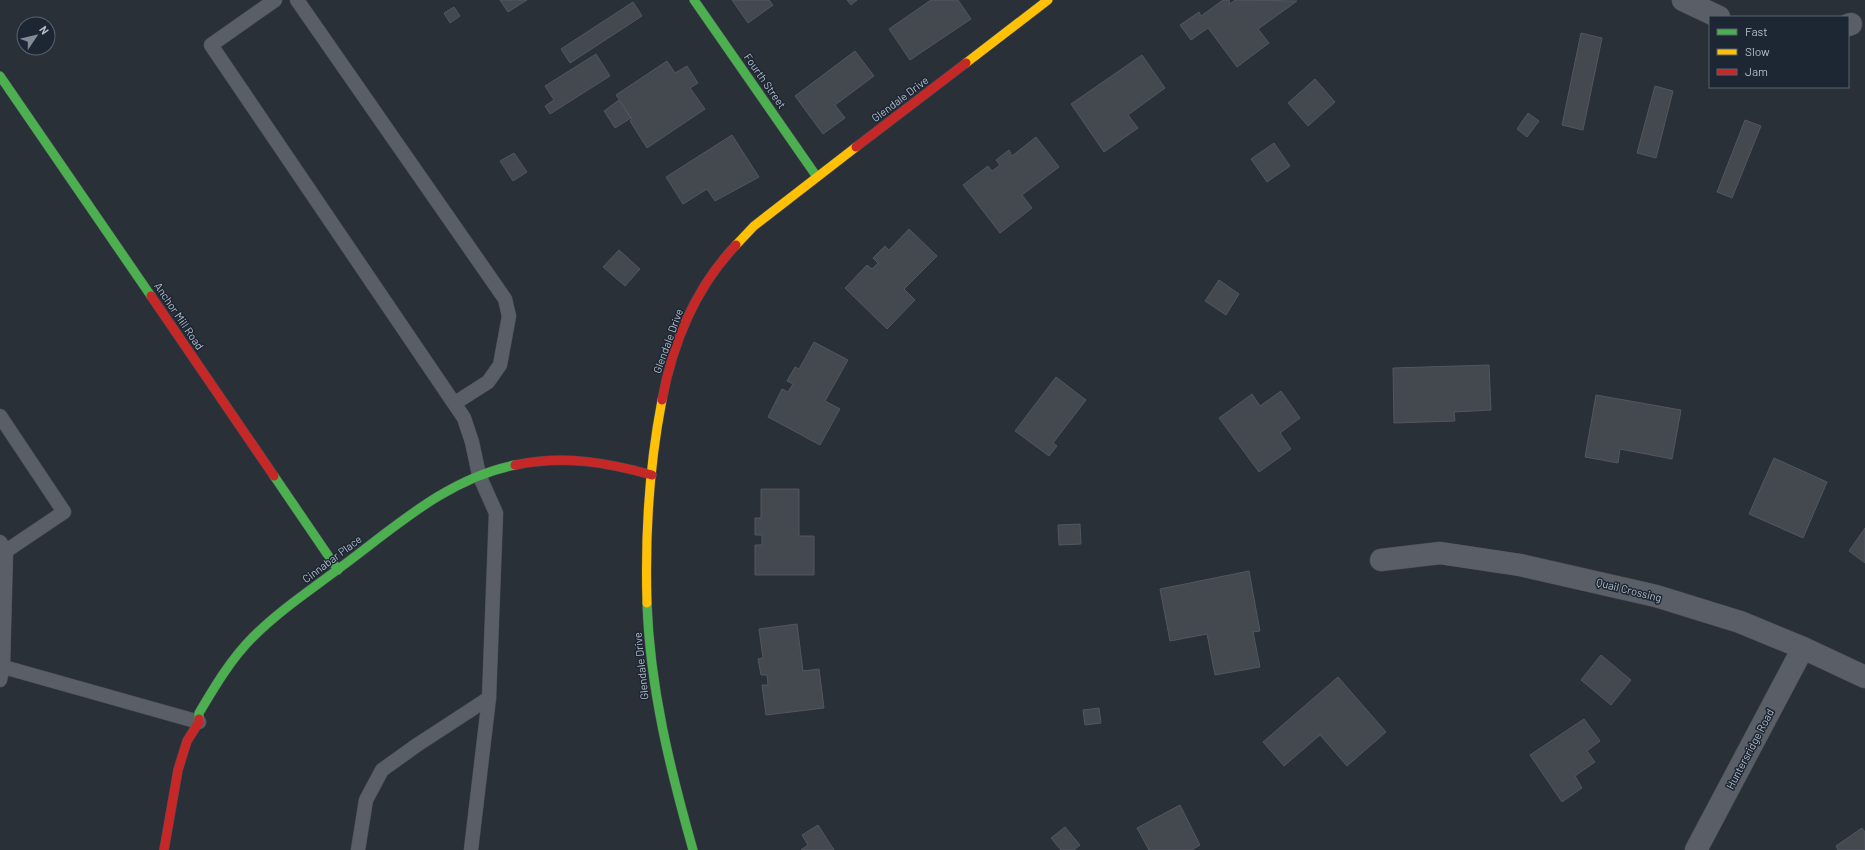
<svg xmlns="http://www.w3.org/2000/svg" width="1865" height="850" font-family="Barlow,sans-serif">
	<rect width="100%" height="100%" fill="#2a3038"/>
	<g fill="#444950" stroke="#52575f">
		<path d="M500,0H527L508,12Z"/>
		<path d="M732,0H769L773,5L748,23Z"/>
		<path d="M847,0H857L851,5Z"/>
		<path d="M931,0H958L971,19L910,60L889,29Z"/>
		<path d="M1223,0H1229L1230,4L1235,0L1297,1L1258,29L1269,43L1237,67L1208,28L1191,40L1180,25L1199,12L1201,16Z"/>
		<path d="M633,2L642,16L570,63L561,49Z"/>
		<path d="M454,7L460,16L450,23L444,13Z"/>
		<path d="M1581,33L1602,38L1583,130L1562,125Z"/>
		<path d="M855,51L874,76L835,105L845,118L823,134L795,96Z"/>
		<path d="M596,54L610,76L550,114L545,106L554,100L545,86Z"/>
		<path d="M1142,55L1165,88L1128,115L1138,128L1104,152L1071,104Z"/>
		<path d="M667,61L675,73L687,66L698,83L690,88L705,109L647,148L630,121L632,119L616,95Z"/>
		<path d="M1315,79L1335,102L1308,126L1288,103Z"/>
		<path d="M1655,86L1673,91L1656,158L1637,153Z"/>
		<path d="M619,100L631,118L615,128L604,111Z"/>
		<path d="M1528,113L1539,121L1527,137L1517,129Z"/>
		<path d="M1745,120L1761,126L1732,198L1717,192Z"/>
		<path d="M732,135L759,177L715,201L707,189L683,204L666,177Z"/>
		<path d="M1036,137L1059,167L1022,195L1032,208L1000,233L963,185L988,166L992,171L1000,165L996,160L1009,150L1012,156Z"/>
		<path d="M1274,143L1290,166L1267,182L1251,159Z"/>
		<path d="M514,153L527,172L513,181L500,161Z"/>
		<path d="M909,229L937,256L904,289L915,300L887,329L845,288L867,265L872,269L878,263L873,258L885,246L889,250Z"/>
		<path d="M619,250L640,269L625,286L603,267Z"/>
		<path d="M1219,280L1239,294L1226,315L1205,301Z"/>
		<path d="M814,342L848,360L825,401L840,409L820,445L768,417L782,389L788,392L793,384L787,381L795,367L799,369Z"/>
		<path d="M1489,365L1491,410L1454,412L1455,421L1394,423L1393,368Z"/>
		<path d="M1056,377L1086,400L1053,443L1057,446L1049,456L1015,431Z"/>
		<path d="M1281,391L1300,418L1280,433L1291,449L1259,472L1219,418L1252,394L1260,406Z"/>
		<path d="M1596,395L1681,410L1672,459L1620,449L1618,463L1585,457Z"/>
		<path d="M1774,458L1827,482L1803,538L1749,514Z"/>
		<path d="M761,489H799V536H814V575H755V545H762V535H755V518H761Z"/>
		<path d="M1080,524L1081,544L1059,545L1058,525Z"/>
		<path d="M1865,528V563L1849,551Z"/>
		<path d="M1249,571L1260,631L1253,632L1260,667L1215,675L1207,634L1170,641L1160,589Z"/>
		<path d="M797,624L803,671L819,669L824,708L766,715L762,685H768L767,675H761L758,659L763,658L759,629Z"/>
		<path d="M1601,655L1631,680L1611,705L1581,680Z"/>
		<path d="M1338,677L1386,732L1347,766L1320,735L1284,766L1263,742Z"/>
		<path d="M1099,708L1101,723L1085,725L1083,710Z"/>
		<path d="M1584,719L1600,741L1587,751L1595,762L1575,776L1582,788L1562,802L1530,755Z"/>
		<path d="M1180,805L1200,845L1192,850H1149L1137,828Z"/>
		<path d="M818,825L834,850H801L808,845L802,835Z"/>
		<path d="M1065,827L1080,845L1074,850H1061L1051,838Z"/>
		<path d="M1862,828L1865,832V850H1838L1836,846Z"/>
	</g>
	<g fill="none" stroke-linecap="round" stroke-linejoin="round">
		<defs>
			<g id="lane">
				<path d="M275,0L211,45L464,418L472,442L479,475L496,513L489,698L417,745L382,770L366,800L358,850"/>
				<path d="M297,0L505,299L509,316L500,365L488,382L455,403"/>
				<path d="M0,416L64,512L6,551"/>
				<path d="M0,542L6,551L3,666L0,680"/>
				<path d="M0,666L199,722"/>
				<path d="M471,850L489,698"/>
			</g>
			<g id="street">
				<path d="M1683,0L1719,17"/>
				<path d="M1848,25L1851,24"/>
				<path d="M1381,560L1440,553L1520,565L1656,596L1740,622L1803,648L1865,677"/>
				<path d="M1696,850L1803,648"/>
			</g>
			<g id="fast">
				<path d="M694,0L817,177"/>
				<path d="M0,76L151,296"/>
				<path d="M274,476L338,570"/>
				<path d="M647,603C650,688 670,769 693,850"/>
				<path d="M199,719V713C215,686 231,659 253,637C280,610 312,589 341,567C395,527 448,478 515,465"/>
			</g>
			<g id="slow">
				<path d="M966,63L1048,0"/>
				<path d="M736,245L754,226L856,147"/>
				<path d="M647,603C645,536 649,467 662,400"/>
			</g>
			<g id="jam">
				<path d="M856,147L966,63"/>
				<path d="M151,296L274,476"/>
				<path d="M662,400C673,342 695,288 736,245"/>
				<path d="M515,465C563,455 606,462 652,475"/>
				<path d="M164,850L178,770L187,741L199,722V719"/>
			</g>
		</defs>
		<use href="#lane" stroke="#484c53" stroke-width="15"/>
		<use href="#street" stroke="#484c53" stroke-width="23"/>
		<use href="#fast" stroke="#484c53" stroke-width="10"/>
		<use href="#slow" stroke="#484c53" stroke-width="10"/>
		<use href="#jam" stroke="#484c53" stroke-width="10"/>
		<use href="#lane" stroke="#5a5e66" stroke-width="14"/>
		<use href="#street" stroke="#5a5e66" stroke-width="22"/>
		<use href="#fast" stroke="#4caf50" stroke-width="9"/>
		<use href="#slow" stroke="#ffc107" stroke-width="9"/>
		<use href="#jam" stroke="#c62828" stroke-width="9"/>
	</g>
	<g text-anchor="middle" stroke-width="3" stroke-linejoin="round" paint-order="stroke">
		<g font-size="11" fill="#b4bcc9" stroke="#1d2633">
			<text transform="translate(765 81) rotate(55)" y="4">Fourth Street</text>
			<text transform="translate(900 99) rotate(-37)" y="4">Glendale Drive</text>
			<text transform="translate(179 316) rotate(56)" y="4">Anchor Mill Road</text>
			<text transform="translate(668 341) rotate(-70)" y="4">Glendale Drive</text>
			<text transform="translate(332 559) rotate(-37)" y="4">Cinnabar Place</text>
			<text transform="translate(1629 590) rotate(14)" y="4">Quail Crossing</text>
			<text transform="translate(641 666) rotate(-96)" y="4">Glendale Drive</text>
			<text transform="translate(1750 749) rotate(-62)" y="4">Huntersridge Road</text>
		</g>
	</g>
	<rect x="1709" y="16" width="140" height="72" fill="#1d2633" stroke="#59626f"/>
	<rect x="1717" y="29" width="20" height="6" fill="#4caf50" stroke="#59626f"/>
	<text x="1745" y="36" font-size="12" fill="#b4bcc9">Fast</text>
	<rect x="1717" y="49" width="20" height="6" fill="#ffc107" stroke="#59626f"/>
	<text x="1745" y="56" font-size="12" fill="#b4bcc9">Slow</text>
	<rect x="1717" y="69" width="20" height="6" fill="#c62828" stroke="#59626f"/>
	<text x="1745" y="76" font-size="12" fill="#b4bcc9">Jam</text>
	<g transform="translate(36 36) rotate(55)"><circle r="19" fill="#1d2633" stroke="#59626f"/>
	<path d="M0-3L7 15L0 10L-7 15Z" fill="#848b96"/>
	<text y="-6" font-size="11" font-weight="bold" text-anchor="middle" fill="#b4bcc9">N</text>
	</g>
</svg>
